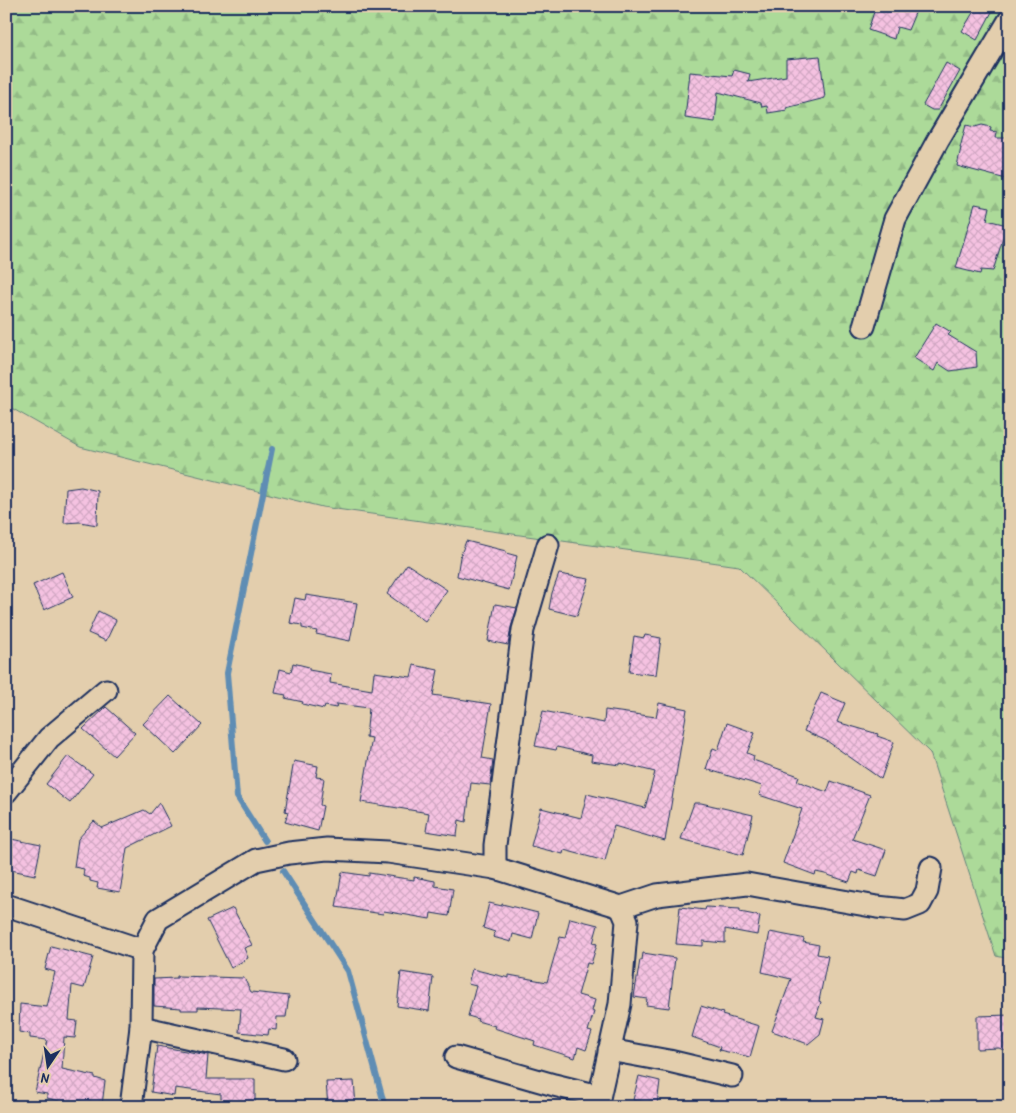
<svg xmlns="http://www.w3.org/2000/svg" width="1016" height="1113" font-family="'Patrick Hand',sans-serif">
	<defs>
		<pattern id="forest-firs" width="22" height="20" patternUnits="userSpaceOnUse" patternTransform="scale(1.25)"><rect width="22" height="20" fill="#acda99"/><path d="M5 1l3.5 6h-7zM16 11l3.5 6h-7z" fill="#93bb86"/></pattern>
		<pattern id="building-cross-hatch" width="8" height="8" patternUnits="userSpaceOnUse" patternTransform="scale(1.25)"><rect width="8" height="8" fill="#f5c2e1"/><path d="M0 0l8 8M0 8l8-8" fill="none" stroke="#d1a7c3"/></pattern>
	</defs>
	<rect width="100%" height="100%" fill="#e3cead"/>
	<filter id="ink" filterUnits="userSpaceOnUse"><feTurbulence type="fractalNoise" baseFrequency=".02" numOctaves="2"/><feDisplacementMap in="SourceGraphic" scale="10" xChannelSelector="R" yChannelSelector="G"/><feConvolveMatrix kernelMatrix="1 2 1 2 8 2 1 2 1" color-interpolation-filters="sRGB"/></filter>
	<g filter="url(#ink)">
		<path fill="url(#forest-firs)" stroke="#64847c" d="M6,6H1010V959L996,956L930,753L739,566L322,507L80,447L6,405Z"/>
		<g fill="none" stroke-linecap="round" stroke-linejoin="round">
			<g stroke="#5f8db4" stroke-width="6">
				<path d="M265,841L237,797L227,673L272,449"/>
				<path d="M283,871L348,971L385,1107"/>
			</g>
		</g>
		<g fill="url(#building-cross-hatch)" stroke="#1b2f5e">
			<path d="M876,6H918L908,30L897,27L894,39L868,30Z"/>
			<path d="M977,6H995L977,40L962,31Z"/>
			<path d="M820,56L825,98L786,108L787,110L768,113L767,106L762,107L761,103L718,92L715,122L685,118L690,72L732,76L734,70L750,74L748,82L786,76V59Z"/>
			<path d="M946,63L960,71L938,110H932L923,105Z"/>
			<path d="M966,125L975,127L982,125L991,127L990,131L997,132L996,138H1010V180L957,166L961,148H960Z"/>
			<path d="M975,204L990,207L987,220L1007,225L993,271L981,270L980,274L956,268Z"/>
			<path d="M936,323L951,332L948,335L976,352L977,367L950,371L938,363L934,371L914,358Z"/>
			<path d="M81,487L98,491L97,525L80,522L64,523L66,489Z"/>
			<path d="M466,541L506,551V553L517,556L509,590L457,576L460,557Z"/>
			<path d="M407,564L447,590L425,621L387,594Z"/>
			<path d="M62,572L73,597L44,610L33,585Z"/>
			<path d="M559,574L589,579L577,616L549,609L552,593Z"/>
			<path d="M306,595L357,603L350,641L316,634L317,631L302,628V625L290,623L295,598L305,600Z"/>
			<path d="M495,604L517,608L511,627L508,645L488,641Z"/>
			<path d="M98,611L116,620L106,641L88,633Z"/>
			<path d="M645,635L661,638L656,675L629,672L634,636L644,638Z"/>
			<path d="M293,663L309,667V670L331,674L330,683L372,690L374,672L411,677L414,665L438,670L433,695L491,704L482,758L493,760L490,785L471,783L466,822L459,820L457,836L426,831L429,813L361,802L372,738L366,737L369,708L337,704L336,708L325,706L324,709L302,704L303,702L285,698L286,695L275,693L280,669L291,672Z"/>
			<path d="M821,693L845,703L837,722L878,734L877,736L894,742L881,779L827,741L804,731Z"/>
			<path d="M170,696L202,725L175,754L143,724Z"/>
			<path d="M659,703L687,709L665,841L614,826L605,861L564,850L563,854L531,846L541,808L581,818L587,794L645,808L655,772L620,763V765L591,761L592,755L557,747L556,750L535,746L543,711L604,723L605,710L656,717Z"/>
			<path d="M106,707L135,733L114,756L83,729Z"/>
			<path d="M727,723L755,733L747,753L754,756L753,760L799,776L797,781L827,792L831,781L870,795L852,839L886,850L877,876L859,870L858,874L853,872L849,882L825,874L816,872L815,875L783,863L802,809L759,795L762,786L706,769L713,748L718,750Z"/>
			<path d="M68,756L93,774L70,803L46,784Z"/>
			<path d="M294,761L318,766L316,777L324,778L320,805L323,806L318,831L285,822L288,812L285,811Z"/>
			<path d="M159,803L171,826L127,848L120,892L97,888L98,883L90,881V878L83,876L84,869L74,867L78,839L94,821L102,828L144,810L150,814Z"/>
			<path d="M694,803H701L753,815L743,855L681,839Z"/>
			<path d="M6,838L41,845L35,875L6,869Z"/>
			<path d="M342,872L369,876V873L414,880V877L435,881V886L453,889L449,916L431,913L430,919L384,911L383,914L336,907Z"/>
			<path d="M489,903L502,906V904L538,913L532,939L513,934L511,942L493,937L495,932L483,928Z"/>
			<path d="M680,907L705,910L706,907L740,909V912L760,916L757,935L725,929V943L703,941V946L676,944Z"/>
			<path d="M233,908L252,945L244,948L248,958L231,968L207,920Z"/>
			<path d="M570,918L598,925L593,943L597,944L591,964L587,963L578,995L595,1000L592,1011L594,1012L588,1031L592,1032L586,1050L578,1047L575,1058L534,1045L535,1041L494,1028L495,1026L477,1021L478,1019L468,1016L476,986L468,984L472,969L509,978V975L547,982L560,937L565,938Z"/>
			<path d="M770,932L801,938L804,939L803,942L819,945L817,954L828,956L819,1001L821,1002L816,1017L824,1019L820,1034L808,1044L772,1031L791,979L762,972Z"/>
			<path d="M51,946L93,957L84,988L72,985L69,1020L77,1021L75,1038L64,1037L62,1069L95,1076V1078L105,1081L102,1105L78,1101L76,1107H72L58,1104L59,1101L47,1098V1094L35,1092L47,1040L30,1038V1034L19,1032L20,1004L47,1007L55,972L45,969Z"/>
			<path d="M643,953L675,958L669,1008L646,1005L647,999L634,997L640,960H642Z"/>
			<path d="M401,972L433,977L429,1011L397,1006Z"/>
			<path d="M177,976L244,978L251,992L289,996L286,1017H277L276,1030L269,1029L268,1035L239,1032L241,1009L198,1007V1010H181V1008L154,1006V979L177,978Z"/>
			<path d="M701,1006L723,1013L722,1015L759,1026L750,1057L719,1050L720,1047L692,1037Z"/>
			<path d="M1010,1015V1053L999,1048L977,1049V1016Z"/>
			<path d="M157,1046L208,1055L206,1079H255V1103L251,1102V1107H221V1094L175,1088L174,1096L151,1092Z"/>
			<path d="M639,1076L660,1081L657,1105L633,1100Z"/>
			<path d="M354,1081L356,1106L328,1107L326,1082Z"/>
		</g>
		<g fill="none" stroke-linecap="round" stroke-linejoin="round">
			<defs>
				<g id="minor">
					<path d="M864,326L895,219L938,140L1010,19"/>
					<path d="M6,792L49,738L106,690"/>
					<path d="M495,868V845L523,630L548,545"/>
					<path d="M6,905L142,950"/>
					<path d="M141,1027L284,1059"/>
					<path d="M609,1050L669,1061L732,1076"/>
					<path d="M456,1057L554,1085L599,1096"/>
					<path d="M131,1107L141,1027L142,950L158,919L256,860L289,853L327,849L388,852L495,868L621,907L657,895L747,884L877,907L905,910L920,904L927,891L931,868"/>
					<path d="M597,1107L620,1004L627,921L621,907"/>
				</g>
			</defs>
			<use href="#minor" stroke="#1b2f5e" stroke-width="25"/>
			<use href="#minor" stroke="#e3cead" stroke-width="21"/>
		</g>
	</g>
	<rect width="1016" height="1113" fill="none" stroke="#e3cead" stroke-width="25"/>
	<rect x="12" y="12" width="991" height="1088" fill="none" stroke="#1b2f5e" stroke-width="2" filter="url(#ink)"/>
	<g transform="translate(48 1066) rotate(193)" stroke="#e3cead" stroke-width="4" paint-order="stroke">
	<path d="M0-4L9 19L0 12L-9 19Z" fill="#1b2f5e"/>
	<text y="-8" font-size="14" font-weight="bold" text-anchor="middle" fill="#1b2f5e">N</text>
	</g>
</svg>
